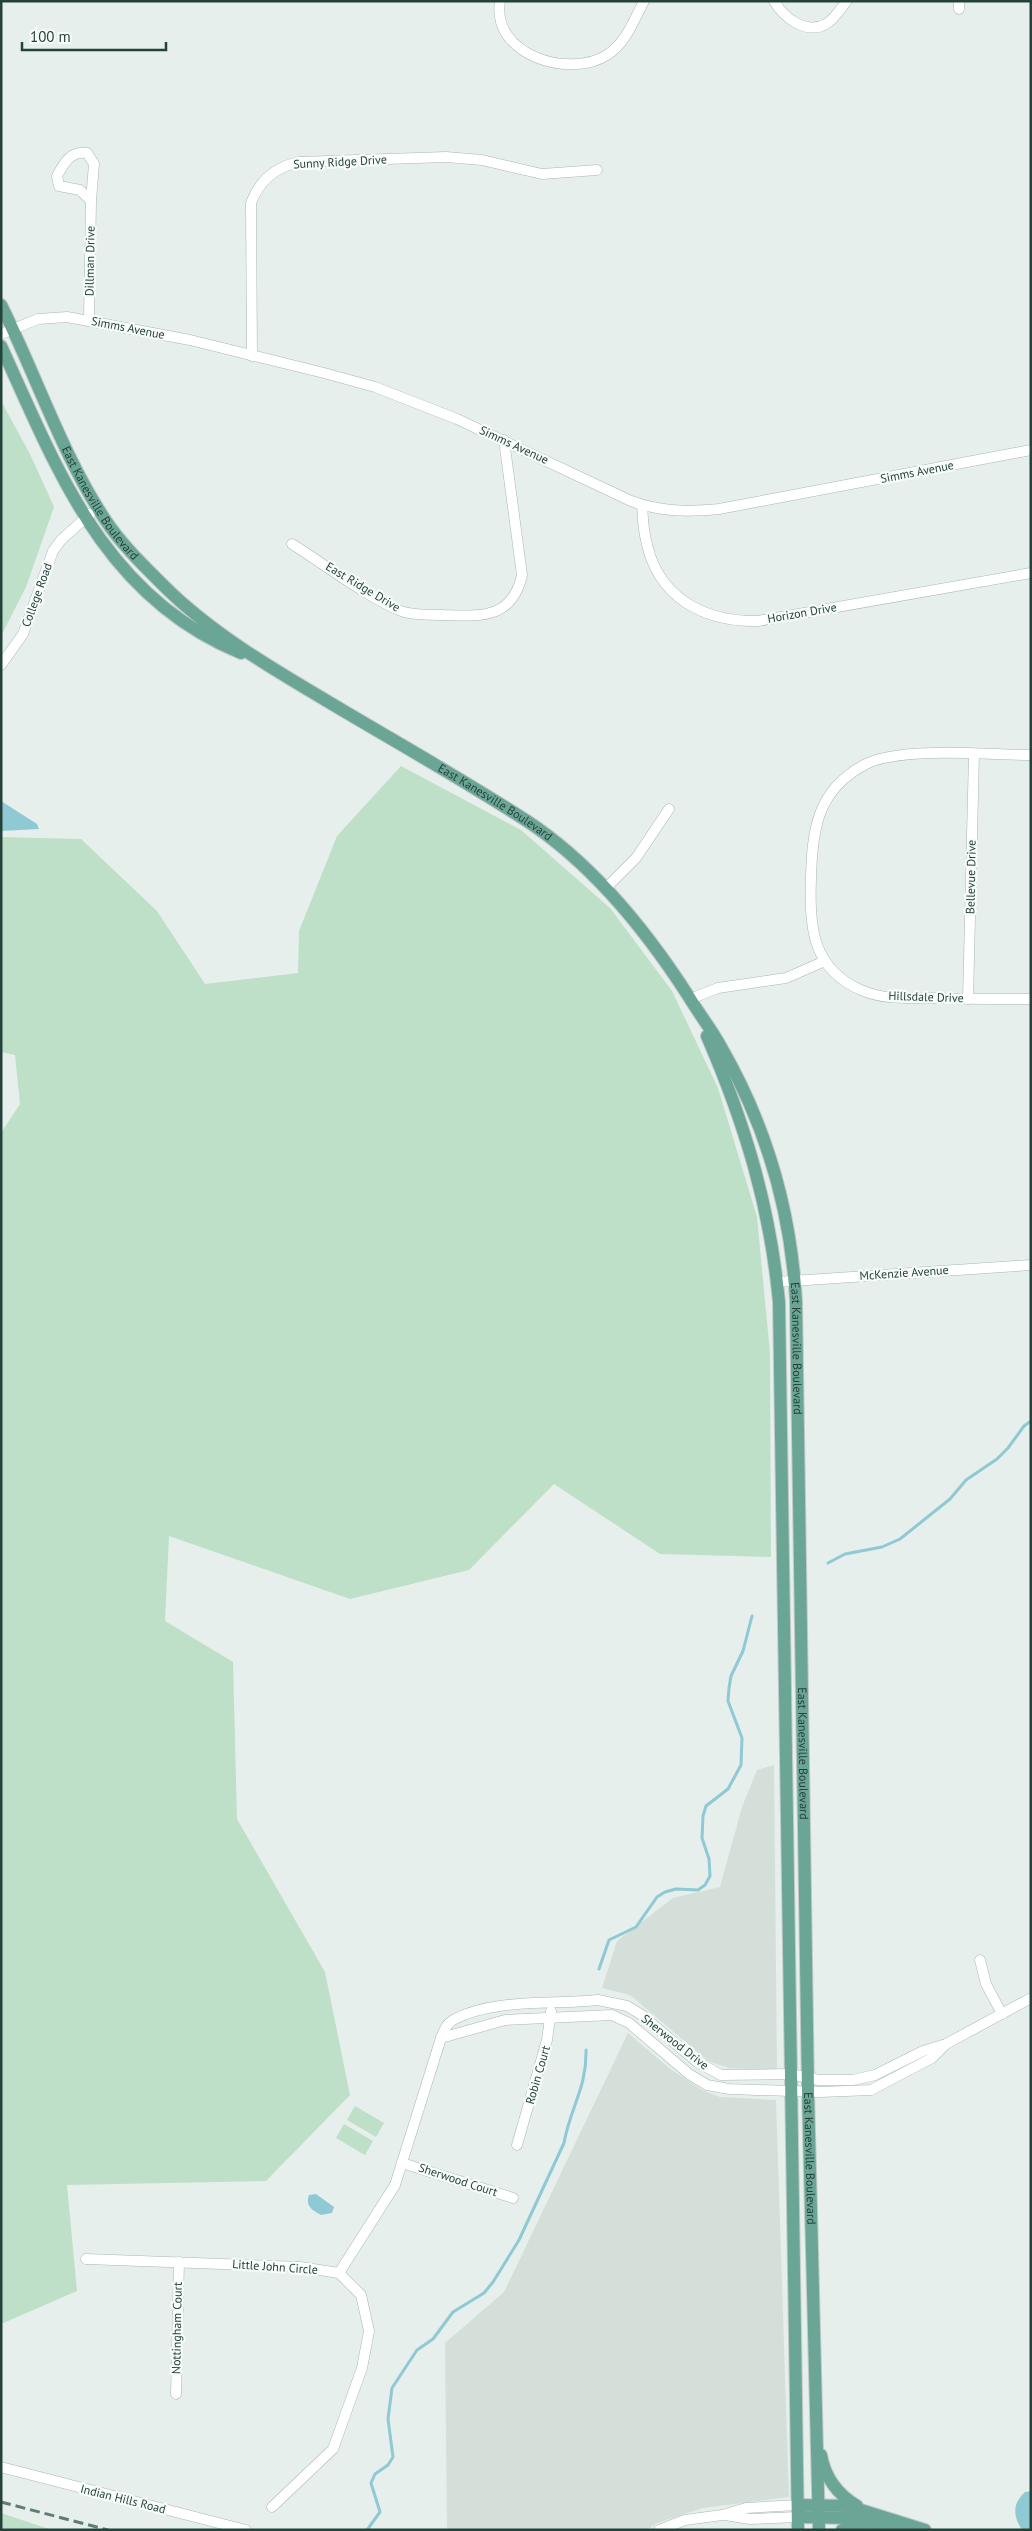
<svg xmlns="http://www.w3.org/2000/svg" width="1032" height="2531" font-family="'PT Sans',sans-serif">
	<rect width="100%" height="100%" fill="#e6efeb"/>
	<g fill="#d4dfda">
		<path d="M774,1765L777,2070L729,2068L708,2061L630,1995L602,1988L617,1941L673,1898L720,1887L742,1807L757,1770Z"/>
		<path d="M628,2033L669,2068L702,2090L720,2097L776,2100L789,2497L703,2508L657,2523L647,2530H447L445,2343L504,2292Z"/>
	</g>
	<g fill="#bfe0c8">
		<path d="M1,401L30,454L54,507L26,587L1,636Z"/>
		<path d="M401,766L521,830L610,908L672,991L718,1088L757,1217L770,1353L771,1557L660,1554L554,1484L469,1570L350,1599L169,1536L165,1621L233,1662L237,1819L325,1972L350,2095L266,2181L67,2185L77,2291L1,2324V1133L20,1104L15,1055L1,1052V837L81,839L157,911L205,984L298,973L299,931L337,836Z"/>
		<path d="M355,2106L384,2123L376,2137L347,2120Z"/>
		<path d="M344,2124L373,2141L365,2155L336,2138Z"/>
		<path d="M1,2513L52,2530H1Z"/>
	</g>
	<g fill="#8ec9d4">
		<path d="M1,801L37,824L39,829L1,831Z"/>
		<path d="M316,2194L334,2207L332,2213L321,2215C312,2210 305,2206 309,2195Z"/>
		<path d="M1031,2491V2530H1022C1013,2516 1012,2504 1025,2492Z"/>
	</g>
	<g fill="none" stroke-linecap="round" stroke-linejoin="round">
		<g stroke="#8ec9d4" stroke-width="3">
			<path d="M828,1563L845,1554L882,1547L900,1539L950,1499L966,1480L997,1459L1008,1448L1024,1426L1031,1421"/>
			<path d="M599,1969L609,1940L636,1927L657,1897L665,1892L676,1889L698,1890L705,1885L710,1876L709,1859L702,1838L703,1816L706,1806L728,1789L741,1765L742,1738L728,1701L729,1688L731,1676L743,1651L752,1616"/>
			<path d="M367,2530L380,2512L371,2483L375,2474L388,2465L393,2457L388,2419L392,2388L417,2350L433,2339L453,2312L484,2293L493,2282L519,2240L564,2143C570,2108 587,2088 586,2050"/>
		</g>
		<defs>
			<g id="minor">
				<path d="M500,1C491,55 569,79 607,55C626,43 634,20 644,1"/>
				<path d="M774,1C784,18 806,35 826,24C835,19 840,9 847,1"/>
				<path d="M959,1V9"/>
				<path d="M89,321L91,201L80,190L59,186L57,176C64,163 70,151 87,153L94,164L91,201"/>
				<path d="M1,334L38,319L67,317L190,340L324,373L375,387L457,419L631,501C661,512 688,512 719,509L1031,450"/>
				<path d="M252,356L251,203C259,181 276,167 299,162L446,157L482,160L542,174L597,170"/>
				<path d="M642,505C643,517 643,529 646,540C657,597 703,622 758,621L1031,573"/>
				<path d="M292,544C327,566 364,595 401,611C413,616 430,614 443,615C480,616 512,620 522,575L504,440"/>
				<path d="M1,665L23,634L53,551L61,540L90,514"/>
				<path d="M1031,755C988,755 902,746 866,764C817,789 812,830 811,879C809,926 812,969 861,990C883,1000 909,998 932,998C965,999 998,999 1031,999"/>
				<path d="M606,888L636,858L669,809"/>
				<path d="M690,999L718,988L786,978L825,961"/>
				<path d="M968,999L974,754"/>
				<path d="M777,1282L1031,1265"/>
				<path d="M980,1960L986,1984L1002,2014"/>
				<path d="M441,2038L505,2020L612,2015L629,2023L689,2074L707,2085L729,2089L820,2092L871,2090L932,2058L945,2045"/>
				<path d="M517,2145L547,2040L551,2011"/>
				<path d="M402,2163L513,2198"/>
				<path d="M86,2259L300,2267L339,2273L361,2295L369,2331L362,2368L333,2449L272,2507"/>
				<path d="M339,2273L395,2185L441,2038C444,2031 446,2024 453,2020C493,1998 554,2005 598,2000L627,2006L642,2015L697,2062L721,2075L791,2074L819,2080H853L875,2075L923,2051L946,2044L1031,1998"/>
				<path d="M176,2394L179,2262"/>
				<path d="M1,2467L246,2530"/>
				<path d="M725,2515L750,2519L798,2517"/>
				<path d="M659,2530L685,2520L722,2515L746,2508L798,2505"/>
			</g>
			<g id="major">
				<path id="s1" d="M1,305C37,377 62,455 106,521C122,545 144,566 164,586C210,632 271,668 327,701C394,741 462,779 527,821C594,865 646,930 689,997C699,1014 712,1030 721,1047C766,1125 791,1211 796,1301L808,2091L819,2530"/>
				<path d="M1,346C58,471 104,597 241,653"/>
				<path d="M707,1036C745,1124 770,1206 779,1302L798,2530"/>
				<path d="M821,2455C825,2478 837,2494 857,2506"/>
				<path d="M798,2505L848,2506L925,2530"/>
				<path d="M798,2517L850,2518L897,2530"/>
				<path d="M842,2530L854,2525L863,2524"/>
			</g>
		</defs>
		<use href="#minor" stroke="#a8b8b2" stroke-width="11"/>
		<use href="#major" stroke="#c2cac8" stroke-width="14"/>
		<use href="#minor" stroke="#fff" stroke-width="10"/>
		<use href="#major" stroke="#6aa596" stroke-width="12"/>
		<path stroke="#5f7d75" stroke-width="3" stroke-dasharray="10 5" stroke-linecap="butt" d="M1,2502L108,2530"/>
	</g>
	<g text-anchor="middle" stroke-width="4.5" stroke-linejoin="round" paint-order="stroke">
		<g font-size="12" fill="#24423a" stroke="#f7fbf9">
			<text transform="translate(340 162) rotate(-3)" y="4">Sunny Ridge Drive</text>
			<text transform="translate(90 261) rotate(-89)" y="4">Dillman Drive</text>
			<text transform="translate(128 328) rotate(11)" y="4">Simms Avenue</text>
			<text transform="translate(514 445) rotate(25)" y="4">Simms Avenue</text>
			<text transform="translate(917 472) rotate(-11)" y="4">Simms Avenue</text>
			<text dy="4" stroke="none"><textPath href="#s1" startOffset="222">East Kanesville Boulevard</textPath></text>
			<text transform="translate(363 587) rotate(31)" y="4">East Ridge Drive</text>
			<text transform="translate(37 595) rotate(-70)" y="4">College Road</text>
			<text transform="translate(802 613) rotate(-10)" y="4">Horizon Drive</text>
			<text dy="4" stroke="none"><textPath href="#s1" startOffset="724">East Kanesville Boulevard</textPath></text>
			<text transform="translate(971 877) rotate(-89)" y="4">Bellevue Drive</text>
			<text transform="translate(926 997) rotate(2)" y="4">Hillsdale Drive</text>
			<text transform="translate(904 1273) rotate(-4)" y="4">McKenzie Avenue</text>
			<text dy="4" stroke="none"><textPath href="#s1" startOffset="1376">East Kanesville Boulevard</textPath></text>
			<text dy="4" stroke="none"><textPath href="#s1" startOffset="1781">East Kanesville Boulevard</textPath></text>
			<text transform="translate(675 2042) rotate(38)" y="4">Sherwood Drive</text>
			<text transform="translate(538 2075) rotate(-74)" y="4">Robin Court</text>
			<text dy="4" stroke="none"><textPath href="#s1" startOffset="2186">East Kanesville Boulevard</textPath></text>
			<text transform="translate(458 2180) rotate(18)" y="4">Sherwood Court</text>
			<text transform="translate(275 2267) rotate(4)" y="4">Little John Circle</text>
			<text transform="translate(177 2328) rotate(-89)" y="4">Nottingham Court</text>
			<text transform="translate(123 2499) rotate(14)" y="4">Indian Hills Road</text>
		</g>
	</g>
	<rect width="1032" height="2531" fill="none" stroke="#24423a" stroke-width="5"/>
	<path d="M22 42v8h144v-8" fill="none" stroke="#24423a" stroke-width="2.5"/>
	<text x="30" y="42" font-size="15" fill="#24423a" stroke="#f7fbf9" stroke-width="4" paint-order="stroke">100 m</text>
</svg>
